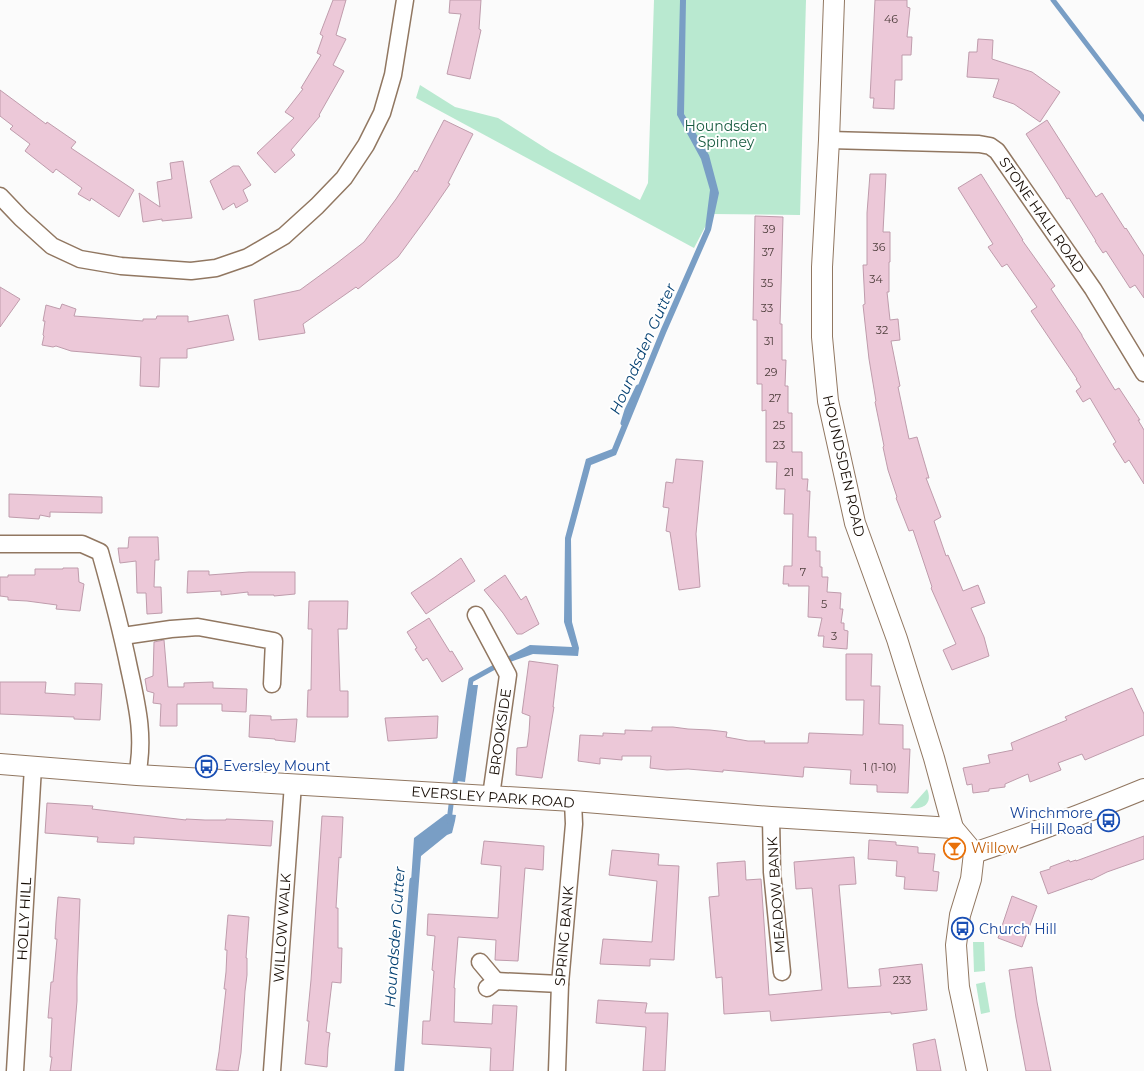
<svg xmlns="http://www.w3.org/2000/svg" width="1144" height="1071" font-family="Montserrat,sans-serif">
	<rect width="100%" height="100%" fill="#fbfbfb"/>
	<g fill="#b9e9d0">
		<path d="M654,0H806L800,215L712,214L694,248L416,98L420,85L455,107L498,118L550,151L640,200L648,183Z"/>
		<path d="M927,789C933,803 924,810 910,808Z"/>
		<path d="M973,942H984L985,971L974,972Z"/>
		<path d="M985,982L990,1012L981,1014L976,984Z"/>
	</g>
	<g fill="#799ec5">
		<path d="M680,0H686L684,114L709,155L719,193L711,230L666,333L616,455L591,465L571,539L572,622L579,648L578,656L533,654L510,662L507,657L530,645L572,647L564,622L565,538L586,459L612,449L661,329L705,229L710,190L701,159L677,115Z"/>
		<path d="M471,685H478L465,782L457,781Z"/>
		<path d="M446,814L456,815L455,821L452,833L447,835L421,856L404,1071H398L414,838Z"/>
	</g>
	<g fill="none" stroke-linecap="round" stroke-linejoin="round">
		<g stroke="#799ec5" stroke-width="5">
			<path d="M1053,0L1144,119"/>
			<path d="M623,423L627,410L638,387"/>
			<path d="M454,789L471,680L500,664"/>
			<path d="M449,821L452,797"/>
			<path d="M397,1071L412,880"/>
		</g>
	</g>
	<g fill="#ecc8d8" stroke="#bf9cac">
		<path d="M333,0H346L336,35L346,39L333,65L344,71L319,115L320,116L291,150L295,155L275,173L257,153L294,118L285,112L303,89L301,88L321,55L317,53L323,36L320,34Z"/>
		<path d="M450,0H481L479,29L481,30L470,79L447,74L461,14L449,13Z"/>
		<path d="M875,0H907V7L910,8L907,37H912L911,55H902V80H895L894,109L873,108L874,98H870Z"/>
		<path d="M978,39L993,40L992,59L1032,72L1060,92L1040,122L1014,104L993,97L999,79L967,77L969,52H977Z"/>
		<path d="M0,90L46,124L47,122L76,142L71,148L134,190L119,217L91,198L90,201L78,194L82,188L56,169L53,173L25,151L30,144L10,129L13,126L0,116Z"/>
		<path d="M444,120L473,134L448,183L450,184L428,216L398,257L358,289L356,287L303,324L305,333L259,340L254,300L300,290L337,263L364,242L396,199L415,170L417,172Z"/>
		<path d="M1047,120L1096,197L1102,193L1125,229L1126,228L1144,256V298L1135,285L1130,288L1106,251L1103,253L1095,241H1096L1069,198L1067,199L1058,184L1026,134Z"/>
		<path d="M183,161L192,218L162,221V219L143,222L139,193L160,207L157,182L172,179L170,163Z"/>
		<path d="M233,166H239L251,185L243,190L248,201L236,208L234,203L223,210L210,181Z"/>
		<path d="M870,174H886L883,232H890V262H889V292H887L890,320L898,319L900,340L891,341L900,386L898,387L909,439L917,437L929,478H926L941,517L934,521L946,556L948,555L963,591L978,585L985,603L971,608L984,637L989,656L952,670L943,650L956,644L931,588L932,587L913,530L909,531L896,498L897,497L888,470L883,447L884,446L875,402L876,401L869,359L863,305L865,304L863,265H867V213Z"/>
		<path d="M981,174L1023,240H1022L1055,286L1051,289L1082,335V336L1115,390L1119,388L1140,420H1138L1144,430V484L1129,460L1125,463L1113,444L1116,442L1090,398L1083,402L1076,391L1081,387L1076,379H1077L1031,311L1037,307L1007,264L1002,267L988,247L993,244L958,188Z"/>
		<path d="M755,216L783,217L780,324H782V360H786L785,386H788V413H792V452H802V479H808L807,491H810L808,537H816V551H820V567H822V577H828L827,592L841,593L840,609H843L841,623H844V630L848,631L847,649L823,647L824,636H818L822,618L808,617L809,586H788L789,584H783L784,566H792L793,514H784L785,489H776L777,462H766V410L762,411V384H757V320H753Z"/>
		<path d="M0,287L20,299L0,327Z"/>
		<path d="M62,304L76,309L74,316L143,321V319H156L157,316H188V322L228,315L234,340L187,349V358H160L159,387L140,386L141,357L71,351L56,346L53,347L42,345L44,336L43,335L45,321H43L46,305L60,309Z"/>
		<path d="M676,459L703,461L696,534L700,587L679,590L670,532L666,531L669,508L663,507L666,482L673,483Z"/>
		<path d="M9,494L102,497V513L50,512V517L40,515L39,519L9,517Z"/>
		<path d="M129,537H158L159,560H155L154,587H161L162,613L147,614L146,593H137L136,561L120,563L118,548H128Z"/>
		<path d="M461,558L475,581L426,614L411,593L435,577Z"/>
		<path d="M63,568H78L79,582L84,584L80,611L56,609L57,605L27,601L8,600V597L0,596V577H8V575H35V569H63Z"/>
		<path d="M188,571H209V575L249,572H295V594L274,596V595H248V592L221,595V591L187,593Z"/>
		<path d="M505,575L521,600L526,596L539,624L522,634H517L503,613L484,590Z"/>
		<path d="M309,601H348L347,629H338L340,691H348V717H307L308,690H311L312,629H308Z"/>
		<path d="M429,618L450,652L452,651L463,669L442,682L427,658L423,661L415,649L417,648L407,632Z"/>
		<path d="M164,640L168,687H184V683L213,682V688L247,689L246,712L222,711V704H177V726H160L161,704L153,703L154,693L147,691L145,679L153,676L154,642Z"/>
		<path d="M846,654H872L871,686H880L879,724L903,725V749H910L908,793L877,792V785L850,784L851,770L804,767L803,777L723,770V772L688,769L667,770L650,768L651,756H622V760L600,758V764L578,761L580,735L603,736V733L625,734V730L652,731V727H673L688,729L710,730L727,732L726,737L748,741H765L764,743H808L809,733L863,735L864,700H846Z"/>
		<path d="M529,661L558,665L553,707H554L542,778L516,775L517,748L527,747L529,732L530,716L522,713Z"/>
		<path d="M0,682H46L45,693L75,695V683L102,684L100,720L74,719V717L0,714Z"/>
		<path d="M1132,688L1144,714V735L1085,760L1082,754L1058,763L1061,770L1030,782L1028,774L1005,784V787L989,789V791L973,793L972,784L967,785L963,768L990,763L988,755L1013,750L1011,743L1067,720L1065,717Z"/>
		<path d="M250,715L271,716V720L297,719L295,742L275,740V739L249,737Z"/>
		<path d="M438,716L437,738L388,741L385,718Z"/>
		<path d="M47,803L93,806L92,809L186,820V819L205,820H226V819L273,821L271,846L134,837V844L97,842L98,837L45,833Z"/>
		<path d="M322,816L343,817L341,858L339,857L336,908H338V948H342L341,983L332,982L326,1032L330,1033L328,1048L327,1067L305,1064L309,1021H307L311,980Z"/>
		<path d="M1144,836V859L1107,872L1091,880L1090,879L1048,894L1040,872L1050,869V867L1069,860L1070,862L1076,860V861Z"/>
		<path d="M869,840L896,842V845L918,847V853L935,854L933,871L939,872L937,891L904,889L905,877L896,876L897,861L868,859Z"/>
		<path d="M484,841L544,846L543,870L525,868L518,961L495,960L496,940L458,937L454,988H455L454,1022L492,1024L493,1005L517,1006L513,1071H490L491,1048L422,1044L423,1021H430L434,971L432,970L435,936L427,935L428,914L498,918L501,866L481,864Z"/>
		<path d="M612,850L659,854L658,865L679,866L674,960L650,959V966L600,964L603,939L652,942L657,881L609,875Z"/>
		<path d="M854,857L856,884L839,885L848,988L881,986L879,969L922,964L927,1010L891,1014V1012L771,1021L770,1011L724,1014L722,977L716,978L709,897L719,896L717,863L745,861L746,880L761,879L769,995L822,990L812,888L796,889L794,862Z"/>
		<path d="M1012,896L1037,906L1022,947L998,938Z"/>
		<path d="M58,897L80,899L77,977V1001L71,1071H50L52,1057H50L52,1018H48L51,982H53L55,961L57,939H55L56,921Z"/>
		<path d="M228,915L249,917L246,958H247V975L245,991L241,1053L238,1071L216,1070L219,1052L226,989H224L226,972L227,950H225Z"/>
		<path d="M1032,967L1037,1002L1051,1071H1026L1016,1018L1009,970Z"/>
		<path d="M598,1000L647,1003L645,1013H668L665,1071H643L646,1027L596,1023Z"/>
		<path d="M935,1039L941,1071H917L913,1044Z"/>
	</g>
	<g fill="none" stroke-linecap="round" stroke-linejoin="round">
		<defs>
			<g id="minor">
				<path d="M829,140L979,144L990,146L997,151L1093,289L1144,373"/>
				<path d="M0,196L21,218L52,246L80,259L121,266L191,271L216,268L248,257L284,236L317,206L344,178L366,145L382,113L393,75L405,0"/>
				<path d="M0,544H82L100,552C111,591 121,629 129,668C137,705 145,737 137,775"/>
				<path d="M476,615L508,675L491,796"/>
				<path d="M123,636L171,629L198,627L274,641L272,684"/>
				<path d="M771,817L772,872L782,972"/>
				<path d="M480,962L496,981"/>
				<path d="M487,988L496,981L560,984"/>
				<path d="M15,1071L33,767"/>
				<path d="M272,1071L293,784"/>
				<path d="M557,1071L560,984L574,824L573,801"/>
			</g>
			<g id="tertiary">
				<path d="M834,0L829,140L822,267V337L828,401L855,523L897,639L934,758L953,828"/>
				<path d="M0,764L137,775L573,801L771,817L953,828L974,853"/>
				<path d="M974,853L971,879L960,915L956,945L959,987L977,1071"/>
				<path d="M974,853C1031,834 1088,812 1144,789"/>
			</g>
		</defs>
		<use href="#minor" stroke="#917761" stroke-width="19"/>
		<use href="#tertiary" stroke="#917761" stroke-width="22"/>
		<use href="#minor" stroke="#fff" stroke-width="16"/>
		<use href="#tertiary" stroke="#fff" stroke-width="20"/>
	</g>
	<defs>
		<symbol id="bus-ring" viewBox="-11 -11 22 22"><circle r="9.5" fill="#fff" stroke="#1a4fb4" stroke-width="1.5"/><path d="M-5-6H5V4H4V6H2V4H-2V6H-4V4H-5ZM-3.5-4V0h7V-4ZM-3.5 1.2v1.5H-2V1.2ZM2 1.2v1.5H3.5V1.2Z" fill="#1a4fb4"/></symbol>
		<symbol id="bar-ring" viewBox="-11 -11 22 22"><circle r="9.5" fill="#fff" stroke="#e8710a" stroke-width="1.5"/><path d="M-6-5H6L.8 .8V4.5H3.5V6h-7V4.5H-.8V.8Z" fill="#e8710a"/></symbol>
	</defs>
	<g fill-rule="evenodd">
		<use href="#bus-ring" x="194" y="754" width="25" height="25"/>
		<use href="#bus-ring" x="1096" y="808" width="25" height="25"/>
		<use href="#bar-ring" x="942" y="836" width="25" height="25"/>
		<use href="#bus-ring" x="950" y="916" width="25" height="25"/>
	</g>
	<g text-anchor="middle" stroke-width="4" stroke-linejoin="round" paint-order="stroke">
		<g font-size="11" fill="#4c3c3a">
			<text x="891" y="23">46</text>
			<text x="769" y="233">39</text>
			<text x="879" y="251">36</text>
			<text x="768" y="256">37</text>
			<text x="876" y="283">34</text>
			<text x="767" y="287">35</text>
			<text x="767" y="312">33</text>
			<text x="882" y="334">32</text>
			<text x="769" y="345">31</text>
			<text x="771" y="376">29</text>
			<text x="775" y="402">27</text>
			<text x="779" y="429">25</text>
			<text x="779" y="449">23</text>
			<text x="789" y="476">21</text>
			<text x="803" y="576">7</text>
			<text x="824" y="608">5</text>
			<text x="834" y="640">3</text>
			<text x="880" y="771">1 (1-10)</text>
			<text x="902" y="984">233</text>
		</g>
		<g font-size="14" fill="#175a3f" stroke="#fff">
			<text x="726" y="131">Houndsden<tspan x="726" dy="16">Spinney</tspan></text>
		</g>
		<g font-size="14" fill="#170d05" stroke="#fff">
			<text transform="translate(1042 215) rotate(55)" y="5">STONE HALL ROAD</text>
			<text transform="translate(844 466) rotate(77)" y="5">HOUNDSDEN ROAD</text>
			<text transform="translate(500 732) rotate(-82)" y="5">BROOKSIDE</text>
			<text transform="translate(493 797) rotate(4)" y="5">EVERSLEY PARK ROAD</text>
			<text transform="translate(776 895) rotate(-94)" y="5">MEADOW BANK</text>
			<text transform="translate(24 919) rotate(-87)" y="5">HOLLY HILL</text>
			<text transform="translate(282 928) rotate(-86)" y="5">WILLOW WALK</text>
			<text transform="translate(564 936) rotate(-85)" y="5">SPRING BANK</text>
		</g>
		<g font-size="14" fill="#164399" stroke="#fff" text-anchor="start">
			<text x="223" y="771">Eversley Mount</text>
			<text x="1093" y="818" text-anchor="end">Winchmore<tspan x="1093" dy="16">Hill Road</tspan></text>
			<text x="979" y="934">Church Hill</text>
		</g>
		<g font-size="14" fill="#c56008" stroke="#fff" text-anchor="start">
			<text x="971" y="853">Willow</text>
		</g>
		<g font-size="15" font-style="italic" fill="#054172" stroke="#fff">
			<text transform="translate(643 349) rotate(-66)" y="5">Houndsden Gutter</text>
			<text transform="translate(395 937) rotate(-86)" y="5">Houndsden Gutter</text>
		</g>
	</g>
</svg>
